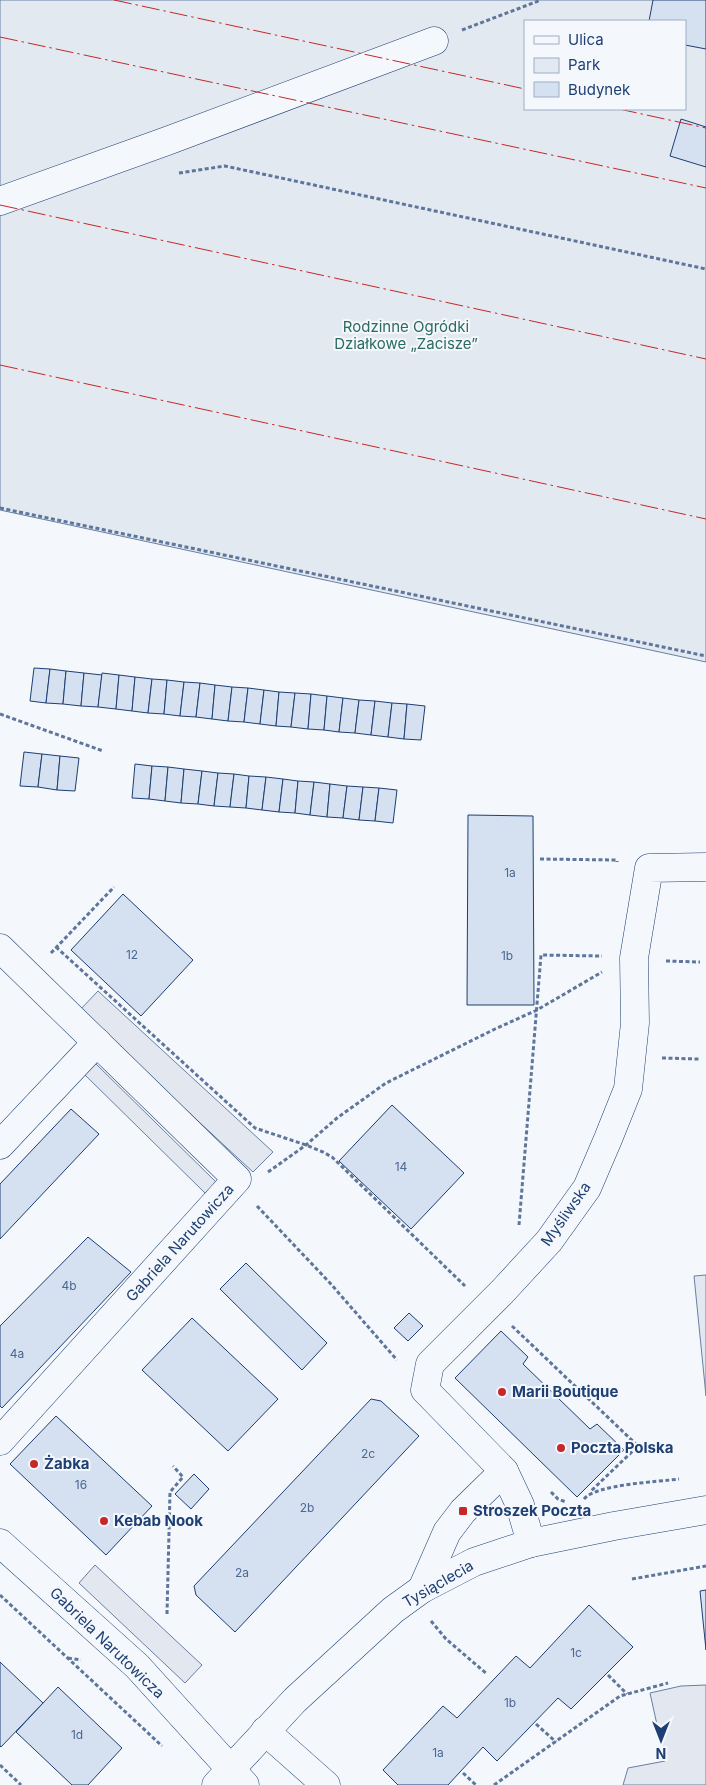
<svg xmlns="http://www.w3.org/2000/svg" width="706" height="1785" font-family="Inter,sans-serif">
	<rect width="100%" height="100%" fill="#f4f7fb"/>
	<path fill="#e3e9f0" stroke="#687fa3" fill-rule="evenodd" d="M0,0H706V662L0,510ZM525,21H685V109H525Z"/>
	<g fill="#e3e8f0" stroke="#687fa3">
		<path d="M98,991L273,1152L253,1172L79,1011Z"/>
		<path d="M95,1063L216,1182L205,1193L84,1074Z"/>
		<path d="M706,1275V1396L694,1276Z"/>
		<path d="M95,1565L202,1665L185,1683L79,1583Z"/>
		<path d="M706,1685V1785H623L628,1768L665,1761L650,1693L681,1686Z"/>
	</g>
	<g fill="#d5e0f0" stroke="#1d3f73">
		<path d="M653,0H706V49L685,45V21H649Z"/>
		<path d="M681,119L706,127V167L670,156Z"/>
		<path d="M34,668L50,669L46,703L30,701Z"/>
		<path d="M50,669L66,671L63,704L46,703Z"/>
		<path d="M66,671L84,673L81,706L63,704Z"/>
		<path d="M84,673L102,675L98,707L81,706Z"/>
		<path d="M102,673L119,675L116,709L98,707Z"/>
		<path d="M119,675L135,677L132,711L116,709Z"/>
		<path d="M135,677L152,679L148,713L132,711Z"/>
		<path d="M152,679L167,680L164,714L148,713Z"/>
		<path d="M167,680L184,682L180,716L164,714Z"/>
		<path d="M184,682L200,683L196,717L180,716Z"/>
		<path d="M200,683L215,685L212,719L196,717Z"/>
		<path d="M215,685L232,687L228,721L212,719Z"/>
		<path d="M232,687L248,688L244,722L228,721Z"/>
		<path d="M248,688L264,690L260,724L244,722Z"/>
		<path d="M264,690L279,692L276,726L260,724Z"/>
		<path d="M279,692L295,693L291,727L276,726Z"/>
		<path d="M295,693L311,694L308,729L291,727Z"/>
		<path d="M311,694L327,696L324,730L308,729Z"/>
		<path d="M327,696L343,698L339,732L324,730Z"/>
		<path d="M343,698L359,700L355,733L339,732Z"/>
		<path d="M359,700L375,701L371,735L355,733Z"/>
		<path d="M375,701L392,703L388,737L371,735Z"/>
		<path d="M392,703L407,704L404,739L388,737Z"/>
		<path d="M407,704L425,706L421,740L404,739Z"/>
		<path d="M24,752L42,754L38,787L20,786Z"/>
		<path d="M42,754L60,756L57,790L38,787Z"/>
		<path d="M60,756L79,758L75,791L57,790Z"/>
		<path d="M135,764L152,766L149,799L132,798Z"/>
		<path d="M152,766L168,767L165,801L149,799Z"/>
		<path d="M168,767L184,769L181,803L165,801Z"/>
		<path d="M184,769L202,771L198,804L181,803Z"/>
		<path d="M202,771L218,773L214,806L198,804Z"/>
		<path d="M218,773L234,774L230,807L214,806Z"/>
		<path d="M234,774L249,776L246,808L230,807Z"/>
		<path d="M249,776L266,777L262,810L246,808Z"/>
		<path d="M266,777L283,779L279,812L262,810Z"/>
		<path d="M283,779L298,781L295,813L279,812Z"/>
		<path d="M298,781L314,782L310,815L295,813Z"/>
		<path d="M314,782L330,784L327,817L310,815Z"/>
		<path d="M330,784L347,786L343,818L327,817Z"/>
		<path d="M347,786L363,787L359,820L343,818Z"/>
		<path d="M363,787L379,788L375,821L359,820Z"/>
		<path d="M379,788L397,790L393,823L375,821Z"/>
		<path d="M468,815L533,816L534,1005H467Z"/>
		<path d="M123,894L193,960L141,1016L71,950Z"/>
		<path d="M392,1105L464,1173L411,1229L339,1161Z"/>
		<path d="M71,1109L99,1134L0,1239V1184Z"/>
		<path d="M88,1237L131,1272L2,1408L0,1406V1326Z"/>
		<path d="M246,1263L327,1343L302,1370L220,1289Z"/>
		<path d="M409,1313L423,1326L408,1341L394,1328Z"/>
		<path d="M192,1318L278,1399L228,1451L142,1370Z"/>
		<path d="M501,1331L528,1357L523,1364L590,1429L597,1424L624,1450L577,1497L455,1378Z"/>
		<path d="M371,1399L381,1401L419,1436L235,1632L196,1595L194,1586Z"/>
		<path d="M56,1416L152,1506L106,1555L10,1464Z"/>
		<path d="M194,1474L209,1489L191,1509L175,1494Z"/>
		<path d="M706,1590V1650L700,1591Z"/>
		<path d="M589,1605L633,1647L571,1709L558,1698L497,1761L483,1747L448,1785H398L383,1770L443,1706L457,1718L516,1656L530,1668Z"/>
		<path d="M0,1662L43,1703L1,1747L0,1746Z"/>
		<path d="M58,1687L122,1748L88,1785H72L16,1732Z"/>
	</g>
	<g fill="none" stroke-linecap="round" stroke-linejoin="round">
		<defs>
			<g id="minor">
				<path d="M0,201L167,141L434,41"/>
				<path d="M0,948L237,1179L0,1441"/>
				<path d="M0,1145L97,1042"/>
				<path d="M0,1543L137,1666L245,1785"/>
				<path d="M531,1543L520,1505L504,1471L425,1390L430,1364L502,1292L549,1241L587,1188L608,1139L628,1089L635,1023L634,958L649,868L706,867"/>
				<path d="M422,1589L447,1532L463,1511L504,1471"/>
				<path d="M265,1731L326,1785"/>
				<path d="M216,1785L295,1700L393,1610L422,1589L474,1562L531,1543L614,1526L706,1510"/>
			</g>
		</defs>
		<use href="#minor" stroke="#1d3f73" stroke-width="29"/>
		<g stroke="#5e769c" stroke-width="3" stroke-dasharray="4 2.5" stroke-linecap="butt">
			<path d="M462,30L541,0"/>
			<path d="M179,173L225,166L706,269"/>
			<path d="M0,508L706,656"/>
			<path d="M0,714L103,751"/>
			<path d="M540,859L617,860V862"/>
			<path d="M56,947L255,1128L306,1145L323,1152L332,1157L465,1286"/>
			<path d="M51,953L114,887"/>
			<path d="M666,961L700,962"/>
			<path d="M662,1058L699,1059"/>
			<path d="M268,1172L306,1145L337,1118L386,1083L495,1029L537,1010L602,972"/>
			<path d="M257,1206L330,1283L397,1360"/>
			<path d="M519,1225L541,955L602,956"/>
			<path d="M512,1326L638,1446L591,1491"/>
			<path d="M551,1492L558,1499L566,1502"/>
			<path d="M584,1499C596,1484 658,1482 679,1479"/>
			<path d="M632,1579L706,1566"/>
			<path d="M0,1595L162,1746"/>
			<path d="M167,1614L170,1492L183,1477L173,1466"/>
			<path d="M431,1621L446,1639L487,1674"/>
			<path d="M68,1658L81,1660"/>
			<path d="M608,1675L627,1694"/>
			<path d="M536,1724L556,1742"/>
			<path d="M0,1765L21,1785"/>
			<path d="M463,1773L476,1785"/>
			<path d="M494,1785L620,1696L668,1683"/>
		</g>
		<use href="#minor" stroke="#f4f7fb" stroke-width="28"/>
		<g stroke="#c62828" stroke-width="1" stroke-dasharray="18 4 2.5 4" stroke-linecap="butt">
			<path d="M114,0L525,89"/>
			<path d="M0,37L706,188"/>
			<path d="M619,109L706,128"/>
			<path d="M0,205L706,359"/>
			<path d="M0,365L706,519"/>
		</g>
	</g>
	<g fill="#c62828" stroke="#f4f7fb" stroke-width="2">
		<circle cx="502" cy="1392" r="5"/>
		<circle cx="561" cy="1448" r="5"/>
		<circle cx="34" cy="1464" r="5"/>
		<rect x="458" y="1506" width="10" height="10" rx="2.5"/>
		<circle cx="104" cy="1521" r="5"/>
	</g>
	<g text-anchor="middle" stroke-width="4" stroke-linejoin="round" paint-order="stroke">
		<g font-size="12" fill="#4b6792">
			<text x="510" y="877">1a</text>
			<text x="132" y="959">12</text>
			<text x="507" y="960">1b</text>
			<text x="401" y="1171">14</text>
			<text x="69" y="1290">4b</text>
			<text x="17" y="1358">4a</text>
			<text x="368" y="1458">2c</text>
			<text x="81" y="1489">16</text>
			<text x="307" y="1512">2b</text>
			<text x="242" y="1577">2a</text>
			<text x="576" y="1657">1c</text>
			<text x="510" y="1707">1b</text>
			<text x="77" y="1739">1d</text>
			<text x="438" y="1757">1a</text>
		</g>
		<g font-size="15" fill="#2c6c60" stroke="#f4f7fb">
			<text x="406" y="332">Rodzinne Ogródki<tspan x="406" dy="17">Działkowe „Zacisze”</tspan></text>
		</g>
		<g font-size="15" fill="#1d3f73" stroke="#f4f7fb">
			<text transform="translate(566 1214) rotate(-55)" y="5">Myśliwska</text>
			<text transform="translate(180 1243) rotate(-48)" y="5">Gabriela Narutowicza</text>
			<text transform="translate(438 1584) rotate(-30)" y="5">Tysiąclecia</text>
			<text transform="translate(107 1643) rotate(44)" y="5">Gabriela Narutowicza</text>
		</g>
		<g font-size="15" font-weight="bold" fill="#1d3f73" stroke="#f4f7fb" text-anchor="start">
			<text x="512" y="1397">Marii Boutique</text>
			<text x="571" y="1453">Poczta Polska</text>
			<text x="44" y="1469">Żabka</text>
			<text x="473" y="1516">Stroszek Poczta</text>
			<text x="114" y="1526">Kebab Nook</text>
		</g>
	</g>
	<rect x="524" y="20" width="162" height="90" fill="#f4f7fb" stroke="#9eadc5"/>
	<rect x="534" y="36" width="25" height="8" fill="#f4f7fb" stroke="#9eadc5"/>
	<text x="568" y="45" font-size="15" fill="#1d3f73">Ulica</text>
	<rect x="534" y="58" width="25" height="15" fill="#e3e9f0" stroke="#9eadc5"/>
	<text x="568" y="70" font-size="15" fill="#1d3f73">Park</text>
	<rect x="534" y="82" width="25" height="15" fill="#d5e0f0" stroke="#9eadc5"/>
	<text x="568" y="95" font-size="15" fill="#1d3f73">Budynek</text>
	<g transform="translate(661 1740) rotate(180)" stroke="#f4f7fb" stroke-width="4" paint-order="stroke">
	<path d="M0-4L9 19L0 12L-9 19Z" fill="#1d3f73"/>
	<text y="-8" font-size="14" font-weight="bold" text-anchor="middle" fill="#1d3f73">N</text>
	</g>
</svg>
